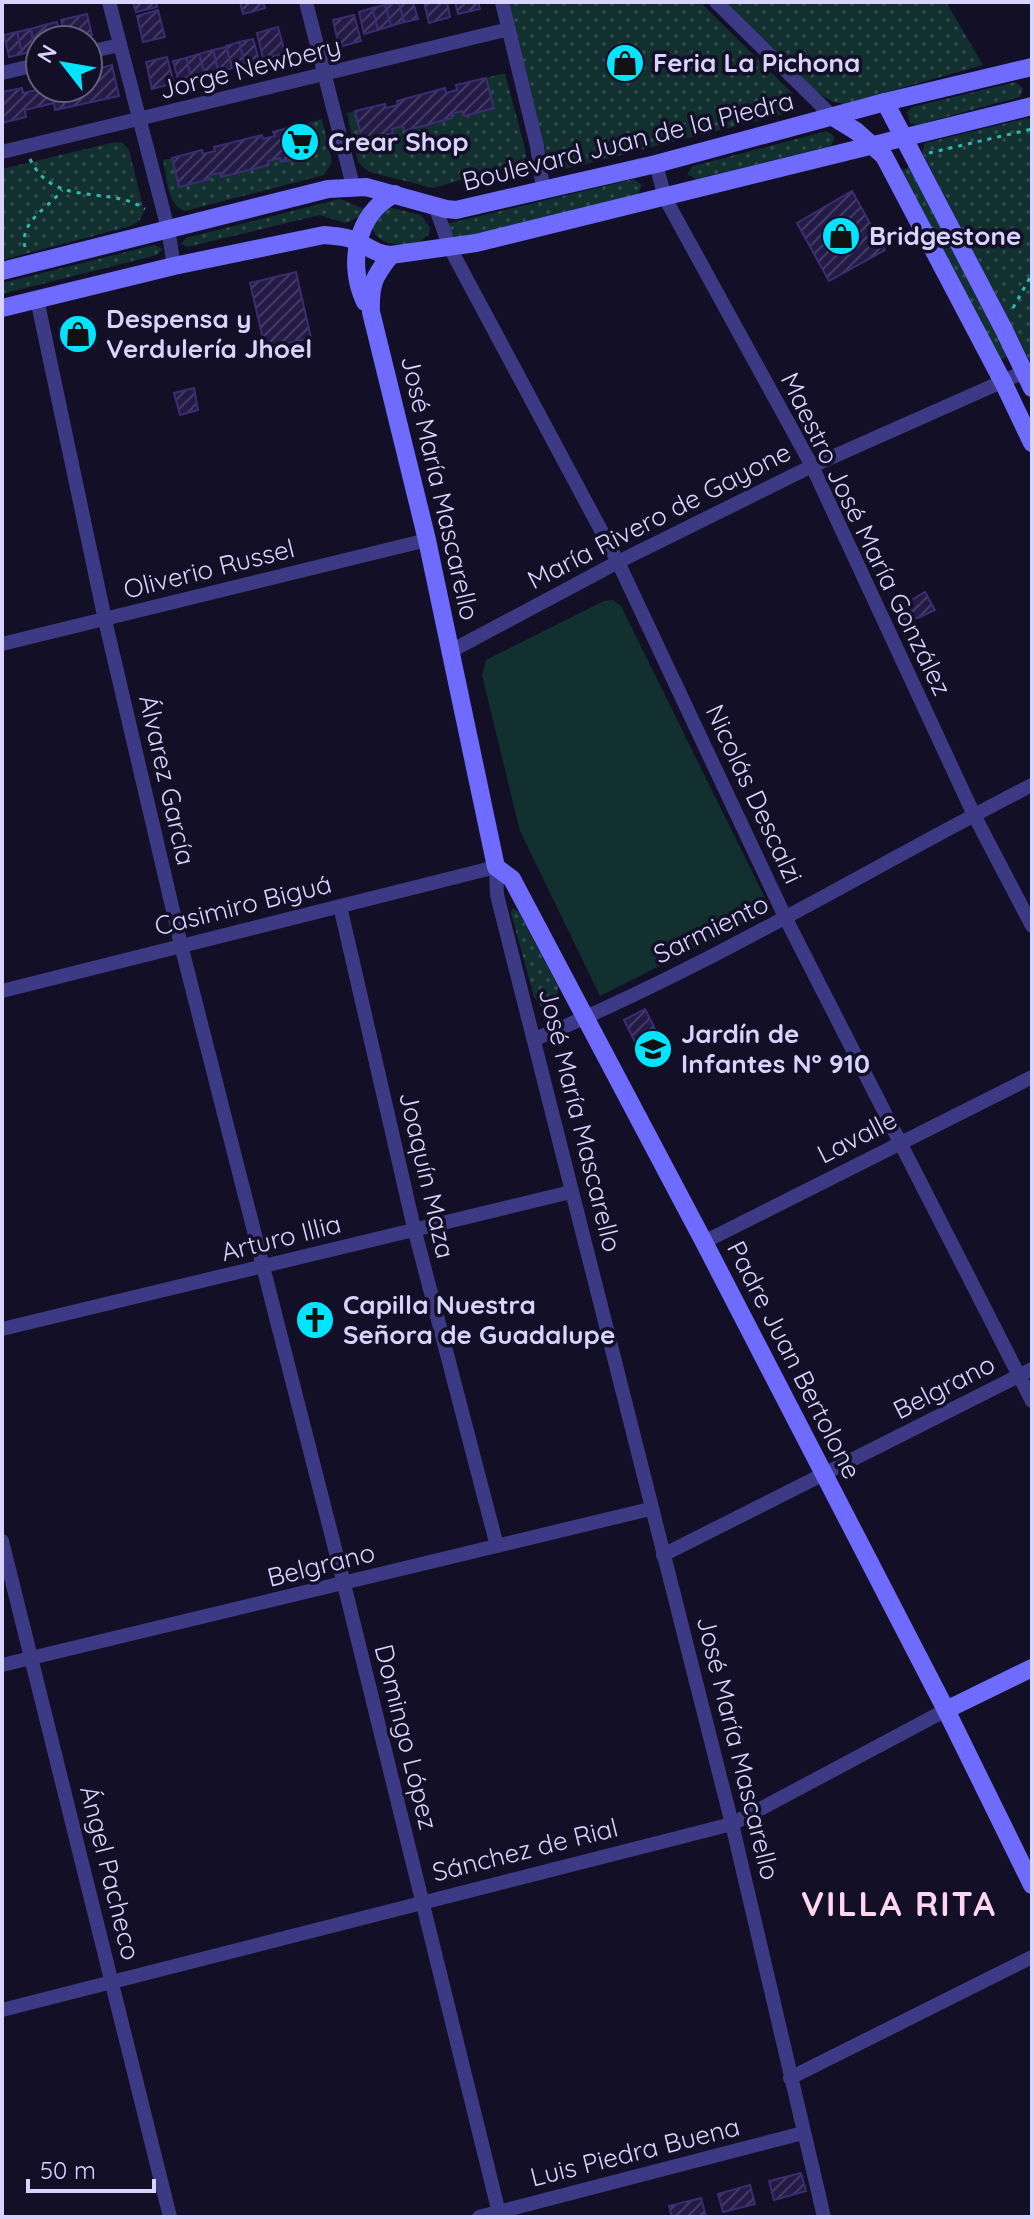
<svg xmlns="http://www.w3.org/2000/svg" width="1034" height="2219" font-family="Quicksand,sans-serif">
	<defs>
		<pattern id="grass-dots" width="8" height="8" patternUnits="userSpaceOnUse" patternTransform="scale(2)"><rect width="8" height="8" fill="#12302f"/><path d="M2 2h.1M6 6h.1" fill="none" stroke="#344d4e" stroke-width="1.8" stroke-linecap="round"/></pattern>
		<pattern id="building-hatch" width="6" height="6" patternUnits="userSpaceOnUse" patternTransform="scale(2)"><rect width="6" height="6" fill="#241b47"/><path d="M-1 1l2-2M0 6l6-6M5 7l2-2" fill="none" stroke="#433b63"/></pattern>
	</defs>
	<rect width="100%" height="100%" fill="#130f26"/>
	<g fill="url(#grass-dots)">
		<path d="M508,2H700L793,94L788,113L565,169L552,163L546,153Z"/>
		<path d="M726,2H946L983,65L844,104L831,101L814,91Z"/>
		<path d="M505,73L525,149L526,156L523,163L433,188L369,172L358,162L347,113L355,111L362,140L403,126L404,130L452,118L451,114L462,111L464,116L493,108L486,78Z"/>
		<path d="M1015,82L1023,88L1020,97L916,125L910,123L907,112L912,107Z"/>
		<path d="M1027,118L1032,120V365L922,152L925,143Z"/>
		<path d="M322,119L332,162L324,175L185,211C167,206 167,177 163,160L172,158L180,187L210,180L209,175L220,173L221,176L269,165L268,161L280,158L281,162L310,155L303,124Z"/>
		<path d="M827,131L835,137L831,146L696,179L687,174L693,166Z"/>
		<path d="M115,142L123,143L129,150L144,211L140,220L131,226L2,260V169Z"/>
		<path d="M909,167L1008,356L999,361L901,171Z"/>
		<path d="M634,179L642,185L638,194L455,240L446,224Z"/>
		<path d="M340,199L367,210L362,216L345,223L320,215L187,247L181,244L186,238Z"/>
		<path d="M388,207L421,215L430,227L429,234L418,243C401,244 384,248 373,231V224Z"/>
		<path d="M154,245L163,249L157,255L2,294V283Z"/>
		<path d="M512,908L518,911L558,986V999L552,1008L542,1007L534,997L511,913Z"/>
	</g>
	<path fill="#12302f" d="M613,600L621,606L771,910L600,996L520,831L482,675L486,660L604,601Z"/>
	<g fill="url(#building-hatch)" stroke="#3b2d73" stroke-width="2">
		<path d="M133,2H156L157,7L136,12Z"/>
		<path d="M240,2H263L265,8L243,14Z"/>
		<path d="M399,2L404,22L391,26L385,5Z"/>
		<path d="M399,2H413L418,19L404,22Z"/>
		<path d="M424,2H447L450,17L429,23Z"/>
		<path d="M455,2H478L480,9L458,14Z"/>
		<path d="M385,5L391,26L378,30L372,8Z"/>
		<path d="M372,8L378,30L364,34L359,12Z"/>
		<path d="M158,10L165,37L143,42L137,16Z"/>
		<path d="M87,14L92,35L66,40L61,20Z"/>
		<path d="M354,15L361,41L339,47L333,20Z"/>
		<path d="M57,22L62,40H48L44,25Z"/>
		<path d="M44,25L48,40H40V49L36,50L31,29Z"/>
		<path d="M278,27L285,53L263,59L257,33Z"/>
		<path d="M30,29L36,50L22,54L17,32Z"/>
		<path d="M17,32L22,54L9,57L4,35Z"/>
		<path d="M253,39L259,60L245,64L239,42Z"/>
		<path d="M239,42L245,64L232,68L226,46Z"/>
		<path d="M226,47L232,68L219,72L213,50Z"/>
		<path d="M213,50L218,72L205,75L199,54Z"/>
		<path d="M199,54L205,75L192,79L186,58Z"/>
		<path d="M167,57L174,83L152,89L146,62Z"/>
		<path d="M186,58L192,79L179,83L173,61Z"/>
		<path d="M112,65L119,96L55,110L54,103L25,110L26,117L2,123V92L22,88L23,93L46,88H88V71Z"/>
		<path d="M486,78L494,108L464,116L462,111L451,114L452,118L404,131L403,126L392,129L393,133L362,141L355,111L385,104L386,108L398,105L397,101L445,88L446,93L457,90L456,85Z"/>
		<path d="M303,124L311,155L281,162L280,158L268,161L269,165L221,177L220,173L209,175L210,179L179,187L172,158L202,150L203,154L215,151L214,147L262,135L263,139L275,136L273,132Z"/>
		<path d="M852,191L885,250L829,281L797,223Z"/>
		<path d="M296,272L311,338L265,348L250,283Z"/>
		<path d="M91,319L96,341L65,349L59,328Z"/>
		<path d="M194,388L198,410L180,415L174,393Z"/>
		<path d="M925,592L935,610L918,618L904,619L900,612L905,604Z"/>
		<path d="M645,1009L665,1049L644,1060L624,1020Z"/>
		<path d="M801,2173L806,2191L774,2200L769,2181Z"/>
		<path d="M750,2185L755,2204L723,2212L718,2194Z"/>
		<path d="M701,2198L706,2216L672,2217L669,2206Z"/>
	</g>
	<g fill="none" stroke-linecap="round" stroke-linejoin="round">
		<g stroke="#2fb8b0" stroke-width="3" stroke-dasharray="4 6" stroke-linecap="butt">
			<path d="M929,153L1032,129"/>
			<path d="M30,159C54,209 107,184 145,209"/>
			<path d="M25,247C19,221 49,208 62,190"/>
			<path d="M1013,308L1032,274"/>
		</g>
		<g stroke="#3d3a85" stroke-width="14">
			<path d="M109,2L168,229L174,266"/>
			<path d="M306,2L353,186"/>
			<path d="M502,2L537,146L543,189"/>
			<path d="M716,2L833,117"/>
			<path d="M88,52L120,45"/>
			<path d="M2,73L40,64"/>
			<path d="M2,152L509,29"/>
			<path d="M656,164L665,198L812,466L974,815L1032,926"/>
			<path d="M435,206L450,248L618,562L786,919L1032,1401"/>
			<path d="M37,299L105,620L181,945L344,1584L500,2217"/>
			<path d="M2,644L427,540"/>
			<path d="M451,651L618,562L812,466L1024,372"/>
			<path d="M340,906L414,1228L497,1546"/>
			<path d="M2,991L496,867L497,895L732,1824L824,2217"/>
			<path d="M535,1039C707,968 866,870 1032,785"/>
			<path d="M704,1242L1032,1077"/>
			<path d="M2,1329L571,1192"/>
			<path d="M2,1541L170,2217"/>
			<path d="M663,1555L1032,1369"/>
			<path d="M2,1665L650,1509"/>
			<path d="M2,2010L732,1824L946,1710"/>
			<path d="M790,2078L1032,1957"/>
			<path d="M479,2217L803,2133"/>
		</g>
		<g stroke="#6f6bff" stroke-width="18">
			<path d="M885,102L1004,330L1032,388"/>
			<path d="M833,117L856,131L884,156L1003,382L1032,443"/>
			<path d="M391,255C374,276 370,284 371,312L427,540L496,867L512,879L704,1242L946,1710L1032,1885"/>
			<path d="M2,271L328,189L366,187L446,209L456,210L656,164L885,102L1032,67"/>
			<path d="M365,302C347,265 356,213 395,194"/>
			<path d="M2,308L174,266L324,235C334,236 346,236 356,241C369,247 376,254 391,255L476,243L1032,106"/>
			<path d="M946,1710L1032,1668"/>
		</g>
	</g>
	<defs>
		<symbol id="shop-disc" viewBox="-11 -11 22 22"><circle r="9.5" fill="#00e5ff" stroke="#130f26"/><path d="M-5-2.5h2.3a2.7 3.5 0 0 1 5.4 0H5L5.5 6h-11ZM-1.5-2.5h3a1.5 2.3 0 0 0-3 0Z" fill="#111"/></symbol>
		<symbol id="supermarket-disc" viewBox="-11 -11 22 22"><circle r="9.5" fill="#00e5ff" stroke="#130f26"/><path d="M-6-5.5h2.5l.6 2H6L4.5 2H-2.5L-4.4-4H-6ZM-1.5 3.2a1.3 1.3 0 1 0 .1 0ZM3 3.2a1.3 1.3 0 1 0 .1 0Z" fill="#111"/></symbol>
		<symbol id="school-disc" viewBox="-11 -11 22 22"><circle r="9.5" fill="#00e5ff" stroke="#130f26"/><path d="M0-5L7-2L0 1L-7-2ZM-4 1L0 2.5L4 1V4Q0 6-4 4Z" fill="#111"/></symbol>
		<symbol id="church-disc" viewBox="-11 -11 22 22"><circle r="9.5" fill="#00e5ff" stroke="#130f26"/><path d="M-1.2-6h2.4v3.5h3.3v2.4h-3.3V6h-2.4V-.1h-3.3v-2.4h3.3Z" fill="#111"/></symbol>
	</defs>
	<g fill-rule="evenodd">
		<use href="#shop-disc" x="603" y="41" width="44" height="44"/>
		<use href="#supermarket-disc" x="278" y="120" width="44" height="44"/>
		<use href="#shop-disc" x="819" y="214" width="44" height="44"/>
		<use href="#shop-disc" x="56" y="312" width="44" height="44"/>
		<use href="#school-disc" x="631" y="1027" width="44" height="44"/>
		<use href="#church-disc" x="293" y="1298" width="44" height="44"/>
	</g>
	<g text-anchor="middle" stroke-width="7" stroke-linejoin="round" paint-order="stroke">
		<g font-size="26" font-weight="bold" fill="#d9d4ff" stroke="#130f26" text-anchor="start">
			<text x="653" y="72">Feria La Pichona</text>
			<text x="328" y="151">Crear Shop</text>
			<text x="869" y="245">Bridgestone</text>
			<text x="106" y="328">Despensa y<tspan x="106" dy="30">Verdulería Jhoel</tspan></text>
			<text x="681" y="1043">Jardín de<tspan x="681" dy="30">Infantes N° 910</tspan></text>
			<text x="343" y="1314">Capilla Nuestra<tspan x="343" dy="30">Señora de Guadalupe</tspan></text>
		</g>
		<g font-size="26" fill="#d9d4ff" stroke="#130f26">
			<text transform="translate(250 68) rotate(-14)" y="9">Jorge Newbery</text>
			<text transform="translate(628 141) rotate(-14)" y="9">Boulevard Juan de la Piedra</text>
			<text transform="translate(440 488) rotate(77)" y="9">José María Mascarello</text>
			<text transform="translate(659 516) rotate(-27)" y="9">María Rivero de Gayone</text>
			<text transform="translate(866 534) rotate(64)" y="9">Maestro José María González</text>
			<text transform="translate(209 569) rotate(-14)" y="9">Oliverio Russel</text>
			<text transform="translate(167 780) rotate(77)" y="9">Álvarez García</text>
			<text transform="translate(754 794) rotate(65)" y="9">Nicolás Descalzi</text>
			<text transform="translate(243 905) rotate(-14)" y="9">Casimiro Biguá</text>
			<text transform="translate(711 929) rotate(-26)" y="9">Sarmiento</text>
			<text transform="translate(580 1120) rotate(76)" y="9">José María Mascarello</text>
			<text transform="translate(857 1137) rotate(-27)" y="9">Lavalle</text>
			<text transform="translate(427 1175) rotate(77)" y="9">Joaquín Maza</text>
			<text transform="translate(281 1238) rotate(-14)" y="9">Arturo Illia</text>
			<text transform="translate(794 1360) rotate(63)" y="9">Padre Juan Bertolone</text>
			<text transform="translate(944 1387) rotate(-27)" y="9">Belgrano</text>
			<text transform="translate(321 1565) rotate(-14)" y="9">Belgrano</text>
			<text transform="translate(406 1737) rotate(76)" y="9">Domingo López</text>
			<text transform="translate(738 1748) rotate(76)" y="9">José María Mascarello</text>
			<text transform="translate(525 1850) rotate(-14)" y="9">Sánchez de Rial</text>
			<text transform="translate(110 1873) rotate(76)" y="9">Ángel Pacheco</text>
			<text transform="translate(635 2152) rotate(-14)" y="9">Luis Piedra Buena</text>
		</g>
		<g font-size="34" font-weight="bold" letter-spacing="2" fill="#ffd6f0" stroke="#130f26">
			<text x="899" y="1916">VILLA RITA</text>
		</g>
	</g>
	<rect width="1034" height="2219" fill="none" stroke="#d9d4ff" stroke-width="8"/>
	<g transform="translate(64 64) rotate(301)"><circle r="38" fill="#130f26" stroke="#625e7d" stroke-width="2"/>
	<path d="M0-6L14 30L0 20L-14 30Z" fill="#00e5ff"/>
	<text y="-12" font-size="22" font-weight="bold" text-anchor="middle" fill="#d9d4ff">N</text>
	</g>
	<path d="M28 2179v12h126v-12" fill="none" stroke="#d9d4ff" stroke-width="4"/>
	<text x="40" y="2179" font-size="24" fill="#d9d4ff" stroke="#130f26" stroke-width="6" paint-order="stroke">50 m</text>
</svg>
